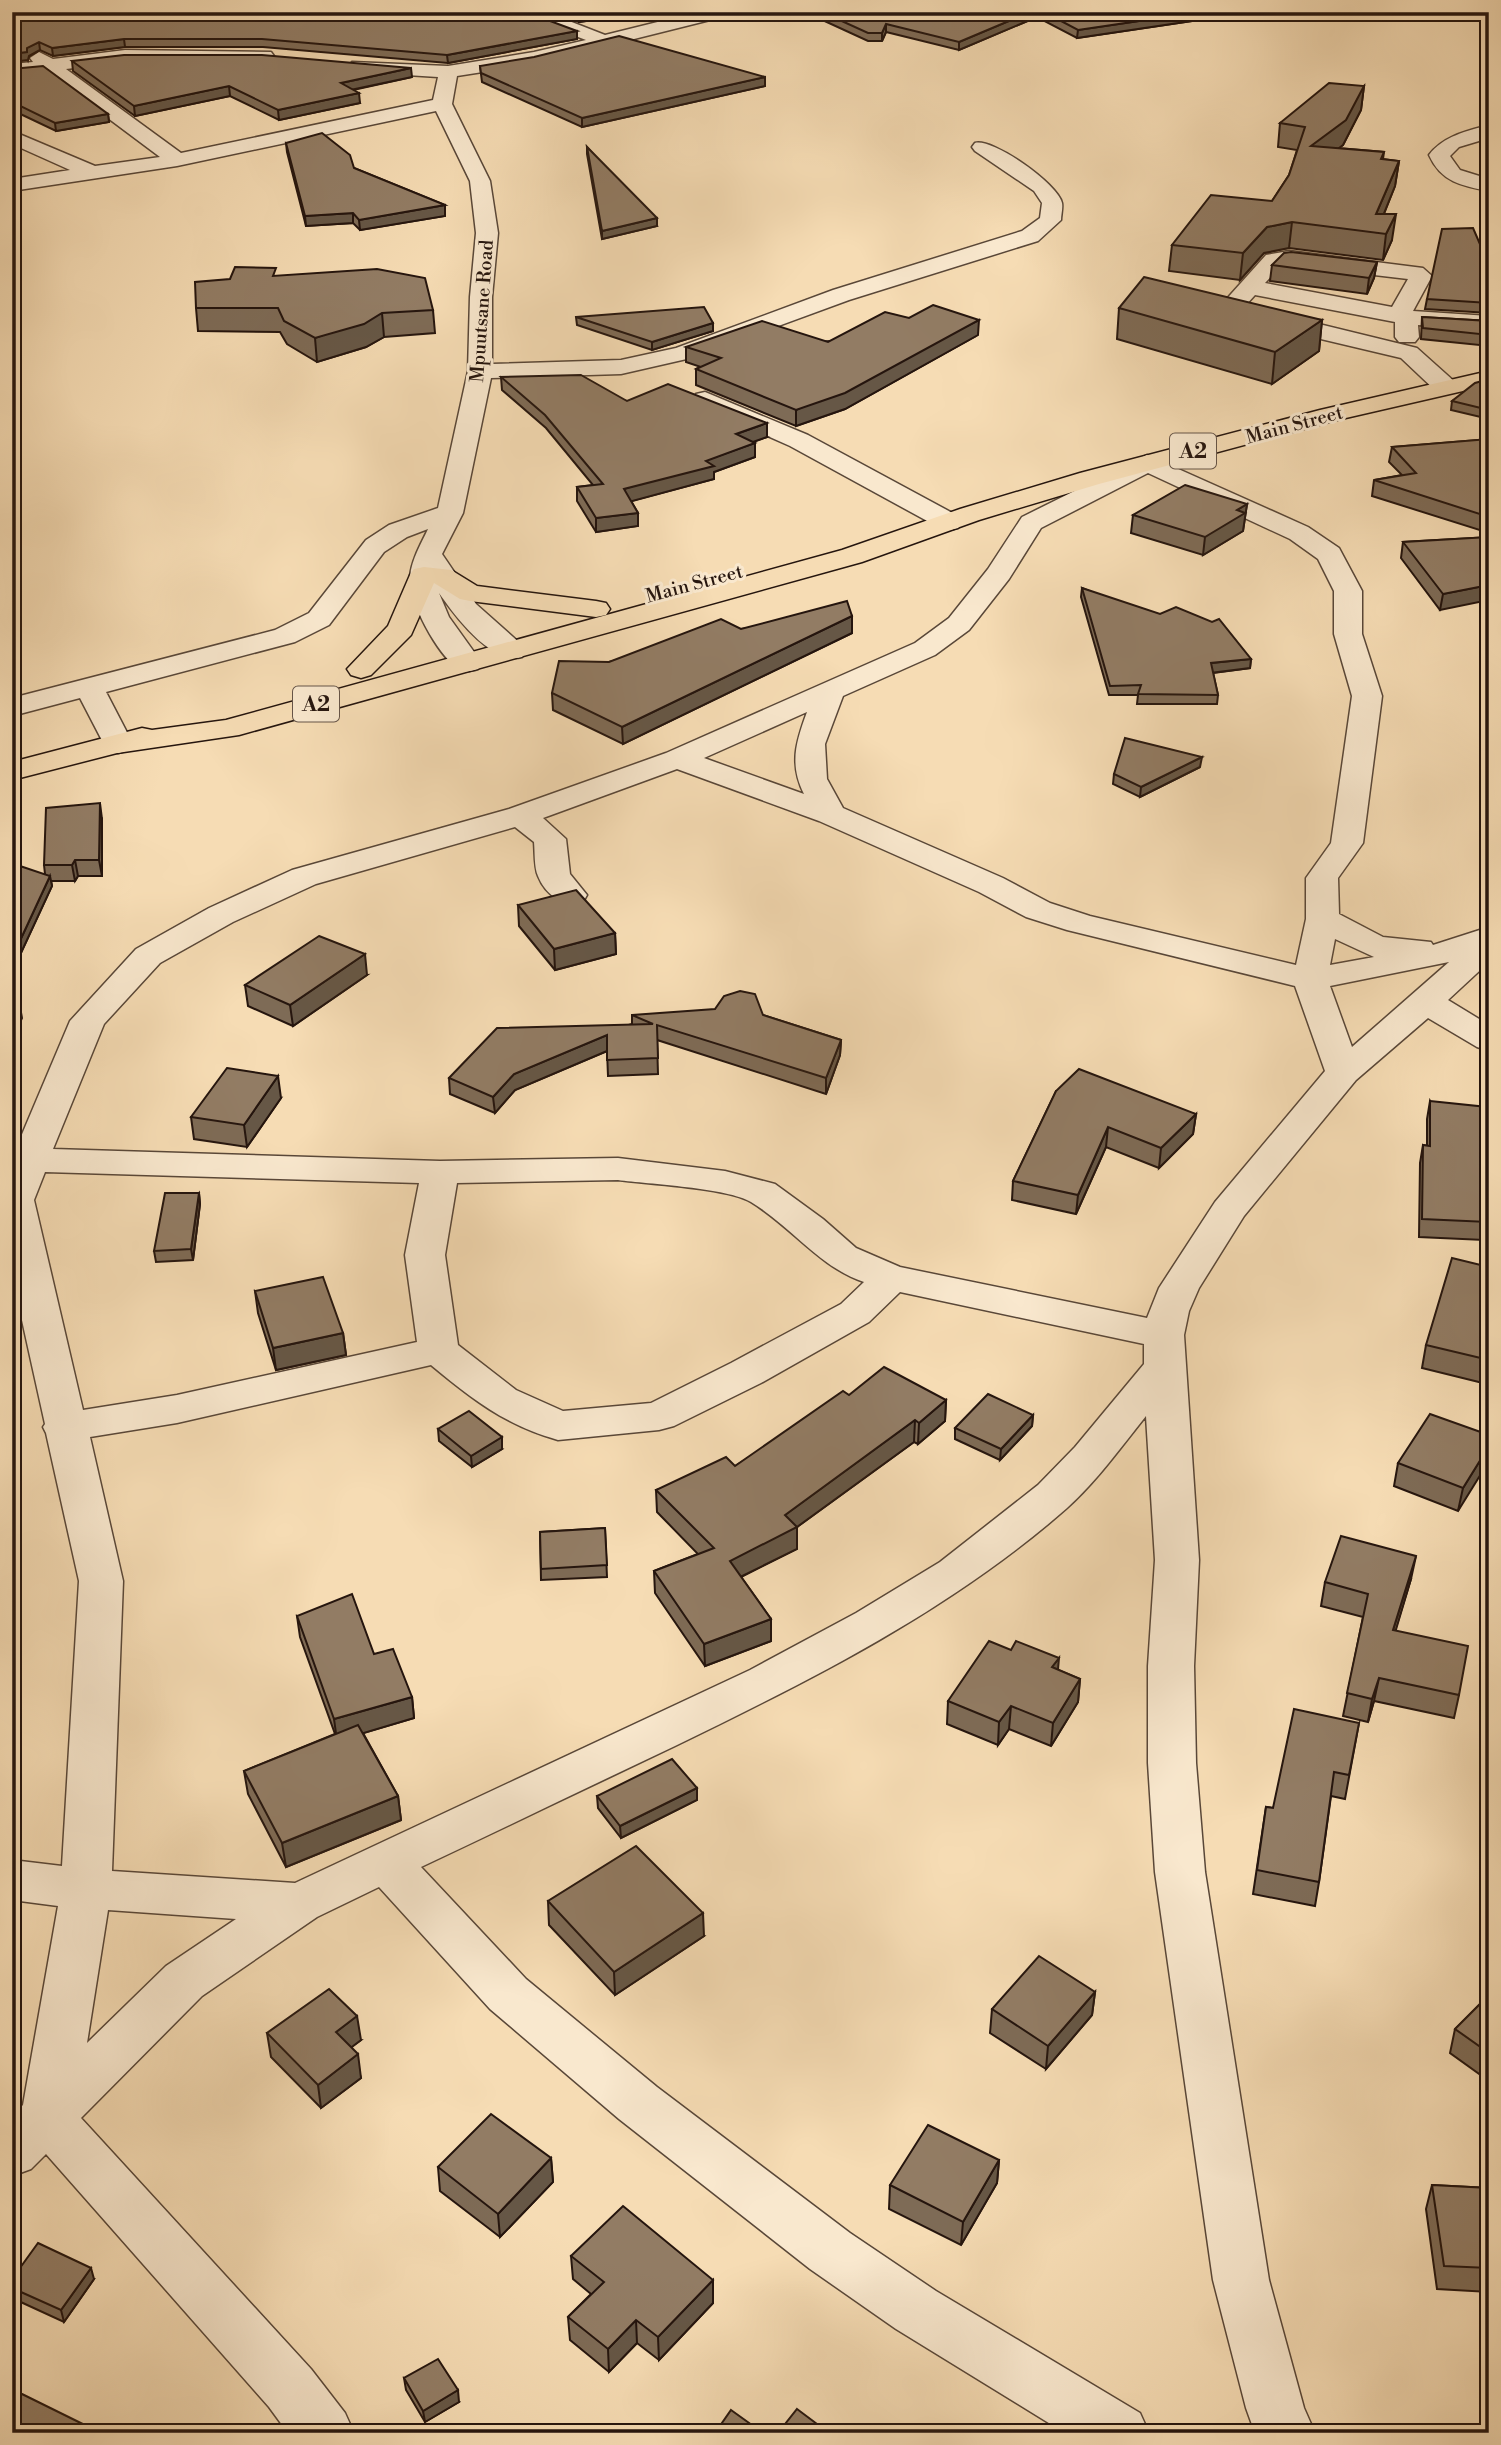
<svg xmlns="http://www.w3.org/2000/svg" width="1501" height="2445" font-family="'Libre Bodoni',serif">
	<rect width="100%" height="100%" fill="#f6dcb4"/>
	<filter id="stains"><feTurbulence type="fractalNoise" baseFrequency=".00286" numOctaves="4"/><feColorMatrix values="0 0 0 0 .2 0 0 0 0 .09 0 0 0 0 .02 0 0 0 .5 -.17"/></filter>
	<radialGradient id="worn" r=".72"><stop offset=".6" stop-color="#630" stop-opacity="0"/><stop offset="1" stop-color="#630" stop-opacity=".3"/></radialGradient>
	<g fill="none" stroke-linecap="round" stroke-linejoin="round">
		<defs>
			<g id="minor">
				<path d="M520,12H546L605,35L698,12H729L726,16L534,64L457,76L452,104L490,181L498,233L492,297V364L621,360L676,348L833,290L1022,231L1040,218L1042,203L1034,191L975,151L972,147L975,143C993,138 1058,184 1062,203C1063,208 1061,215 1061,220L1038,241L849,300L691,358L621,374L491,378L463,513L442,554L476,604L522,645L526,651L522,657C491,665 455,616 439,593L449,617L482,663L478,669C471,671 463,673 457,668C437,653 408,601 410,576C412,559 421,544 428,529L407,537L384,552L329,625L295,642L106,692L133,744L129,750L118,753L107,750L80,698L12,716V698L275,630L309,613L366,540L389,525L438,508L468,371L470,297L476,233L470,181L436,111L177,166L12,191V179L70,170L12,144V131L95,166L160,157L45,71L12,76V64L33,62L30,58L39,52L53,59L125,50L271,52L274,56L271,60L265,62H125L66,69L181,153L433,100L438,77L359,72L352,70L350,66L352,62L448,66L534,52L586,40L523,16Z"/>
				<path d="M1489,125V138L1459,147L1450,156L1460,170L1489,179V191C1462,186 1441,182 1429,155C1443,136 1467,131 1489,125Z"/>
				<path d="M1289,251L1423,268L1432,276L1413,311L1489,316V330L1418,325L1419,337L1415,342H1399L1395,337V322L1255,295L1245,306L1417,348L1455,382L1458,387L1455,392L1446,394L1437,392L1401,358L1236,319L1223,313L1220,308L1223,303L1266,255ZM1289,265L1408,279L1392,307L1265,283L1281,266Z"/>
				<path d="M705,392L808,435L958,516L962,522L958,528L949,530L940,528L790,446L696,404L693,399L696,394Z"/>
				<path d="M1147,455L1308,527L1339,548L1362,591V634L1382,696L1363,843L1338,878L1339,914L1383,937L1431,942L1433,945L1489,927V962L1448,1000L1489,1025V1051L1477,1047L1428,1018L1356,1080L1244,1216L1199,1288L1189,1311L1184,1335L1199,1560L1194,1666L1196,1763L1205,1872L1269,2280L1304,2408L1315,2433H1255L1246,2408L1213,2280L1155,1872L1148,1763V1666L1155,1560L1146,1416C1121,1447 1097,1481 1067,1508C951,1610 813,1679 675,1746C590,1786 506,1827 421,1867L526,1979L657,2087L850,2233L936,2291L1140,2413L1149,2433H1065L896,2329L810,2269L619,2119L490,2009L379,1887L317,1917L202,1996L81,2118L311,2369L345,2413L354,2433H288L269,2407L46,2154L31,2169L12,2176V2116L23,2105L58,1906L12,1900V1860L62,1866L79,1581L46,1433L43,1427L45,1424L12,1275V1158L70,1021L136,949L209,908L292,870L509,809L666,753L915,643L949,618L988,569L1022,517ZM1148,473L1290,539L1318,559L1334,591V634L1352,696L1331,843L1306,878V919L1296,965L1090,916L1050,903L1003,878L843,808L827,779L825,744L843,696L935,655L969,630L1009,579L1041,528ZM807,712C796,742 789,764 804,794L704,758ZM677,769L819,821L979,892L1026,917L1067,930L1295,986L1325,1071L1215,1202L1159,1288L1147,1318L900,1267L856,1248L823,1219L775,1184L725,1171L618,1158L440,1161L53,1149L104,1024L160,963L233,922L316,884L515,827L534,842C535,853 534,867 538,876C546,896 564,907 583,902L587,895L570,874L566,839L543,818ZM1335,939L1374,957L1330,965ZM1449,962L1352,1047L1330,986ZM45,1172L419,1183L405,1255L417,1342L177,1395L83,1410L34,1200ZM618,1180C648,1184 728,1188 751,1202C791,1226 819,1267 864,1282L841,1304L731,1363L651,1403L563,1411L516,1390L458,1345L445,1255L457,1183ZM900,1292L1144,1344V1364L1075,1447L1038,1485L940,1562L856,1613L750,1670L295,1883L112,1871L123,1581L90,1437L177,1423L431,1365C472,1399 505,1425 558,1440L659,1430L674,1426L761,1383L869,1322ZM108,1910L236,1919L166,1966L87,2043Z"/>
			</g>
			<g id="highway">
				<path d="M1489,371V385L1337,420L1099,484L979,520L862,562L239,735L117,753L12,780V762L142,728L152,730L226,720L842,550L960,509L1080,473L1320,410Z"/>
				<path d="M424,567L451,570L477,586L596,601L606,603L610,609L606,615L596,617L470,601L460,599L434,583L411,635L371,675L361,678L351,675L347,669L388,626L410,575L414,569Z"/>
			</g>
		</defs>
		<use href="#minor" stroke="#594738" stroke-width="3"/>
		<use href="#highway" stroke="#25150e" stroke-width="3"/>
		<use href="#minor" fill="#f9e8ce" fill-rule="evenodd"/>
		<use href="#highway" fill="#f6dcb4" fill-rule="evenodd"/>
	</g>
	<g fill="#7e6b56" stroke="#25150e" stroke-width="2">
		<path d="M12,12L577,31V39L448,63L263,47H125L53,56L40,50L29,56L28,60Z"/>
		<path d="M554,12H632V15L579,22Z"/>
		<path d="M805,12H1253L1077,38L1037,17L959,50L886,32L882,41H868Z"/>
		<path d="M72,61L412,77L353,90L360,103L279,120L230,96L135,116L73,71Z"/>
		<path d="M480,66L765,77V86L582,127L482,82Z"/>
		<path d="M12,69L108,114L109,122L56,131L12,110Z"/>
		<path d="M1364,86L1361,110L1343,145L1338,148L1384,152L1383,159L1399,161L1395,186L1384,214L1392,240L1383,260L1289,248L1264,253L1240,280L1169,271L1172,245L1272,201L1289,175L1297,150L1278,147L1280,123Z"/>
		<path d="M286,143L354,168L445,205V216L360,230L353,223L306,226L287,152Z"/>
		<path d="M587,147L657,226L602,239L587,154Z"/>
		<path d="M1377,262L1374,278L1367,294L1270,281L1272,265Z"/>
		<path d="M1489,265V313L1425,309L1427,299Z"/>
		<path d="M277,276L433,310L435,333L384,337L366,347L317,362L287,344L280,332L198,331L196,308Z"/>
		<path d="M1119,308L1322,320L1319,351L1272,384L1117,339Z"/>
		<path d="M576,317L713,323V331L652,350L577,325Z"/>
		<path d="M1422,317L1489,321V346L1421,339Z"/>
		<path d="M978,335L845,409L796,426L696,385V369L701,367L686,362V347Z"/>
		<path d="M501,377L627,401L767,437L752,442L755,443V457L714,472V479L631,501L638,513V526L596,532L577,501V487L593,485L546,428L502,390Z"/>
		<path d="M1489,379V419L1451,410L1452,401Z"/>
		<path d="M1489,439V533L1372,496L1374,480L1402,475L1389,462L1392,447Z"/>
		<path d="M1247,504L1243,531L1203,555L1131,533L1133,515Z"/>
		<path d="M1489,537L1440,610L1401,558L1403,542Z"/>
		<path d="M1082,588L1251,659L1250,668L1213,673L1218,695L1217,704H1137L1138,695H1109L1081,597Z"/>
		<path d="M852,616V633L623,744L553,710L552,693L609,662L741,629Z"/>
		<path d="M1200,767L1140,797L1113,784L1114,774Z"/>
		<path d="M102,819V876H78L75,881H51L52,886L20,955H12V875L45,874L44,865Z"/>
		<path d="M518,905L615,933L616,954L555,970L519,926Z"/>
		<path d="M367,975L293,1026L248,1006L245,985Z"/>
		<path d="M632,1015H763L841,1040L840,1055L826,1094L657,1040L658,1074L608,1076L607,1051L515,1090L495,1113L450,1094L449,1078L632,1024Z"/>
		<path d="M1056,1091L1196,1114L1193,1134L1159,1168L1106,1147L1076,1214L1012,1200L1013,1181Z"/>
		<path d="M281,1098L247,1147L194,1139L191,1117Z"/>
		<path d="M1430,1101L1488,1222L1484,1240L1419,1237L1420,1163L1423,1145L1427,1146V1119Z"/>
		<path d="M199,1193L200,1204L193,1260L156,1262L154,1251Z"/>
		<path d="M1489,1267V1378L1487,1384L1422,1368L1426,1345Z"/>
		<path d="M255,1291L343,1333L346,1355L276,1370L258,1313Z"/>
		<path d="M849,1395L946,1400L945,1421L918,1444L914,1442L797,1527V1549L741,1577L771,1619V1641L705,1666L655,1593L654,1571L698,1554L657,1512L656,1490L735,1466Z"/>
		<path d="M1033,1415L1032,1426L1000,1460L955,1439V1428Z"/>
		<path d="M438,1429L502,1449L472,1467L439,1441Z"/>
		<path d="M1489,1435L1458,1511L1394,1486L1398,1463Z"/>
		<path d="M605,1528L607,1577L541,1580L540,1532Z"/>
		<path d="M1411,1579L1395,1631L1459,1695L1454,1718L1374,1701L1368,1722L1343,1716L1363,1617L1321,1606L1325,1582Z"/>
		<path d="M297,1616L374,1654L412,1697L414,1718L363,1733L398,1796L401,1820L286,1867L248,1794L244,1771L335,1734L300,1637Z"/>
		<path d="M1058,1670L1080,1679L1078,1702L1051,1746L1009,1729L998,1745L947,1724L948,1701Z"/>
		<path d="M1359,1723L1345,1799L1331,1796L1319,1882L1315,1906L1253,1894L1266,1807L1273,1808Z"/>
		<path d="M697,1788V1800L621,1838L598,1808L597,1796Z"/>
		<path d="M548,1901L704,1936L615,1995L549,1925Z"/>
		<path d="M1095,1992L1092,2015L1046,2069L990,2033L992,2009Z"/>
		<path d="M1489,1995V2081L1450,2053L1455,2029Z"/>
		<path d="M267,2033L361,2040L351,2047L361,2078L321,2108L271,2057Z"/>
		<path d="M551,2158L553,2182L500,2237L440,2191L438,2167Z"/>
		<path d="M999,2160L997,2183L961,2245L889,2209L890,2185Z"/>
		<path d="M1432,2185L1489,2188V2292L1437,2289L1426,2209Z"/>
		<path d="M571,2256L713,2280V2303L659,2360L637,2343L609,2372L570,2340L568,2317L591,2294L573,2279Z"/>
		<path d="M12,2279H94L64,2322L12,2298Z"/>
		<path d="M404,2378L459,2402L425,2422L406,2390Z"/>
	</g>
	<g fill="#665746" stroke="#25150e" stroke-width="2">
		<path d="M592,12H632V15L579,22L578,14Z"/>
		<path d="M1030,12H1038L1037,17L959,50V42Z"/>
		<path d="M1200,12H1253L1077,38L1078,30Z"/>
		<path d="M886,24V32L882,41V33Z"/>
		<path d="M577,31V39L448,63L447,55Z"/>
		<path d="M124,39L125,47L53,56L52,48Z"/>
		<path d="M39,42L40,50L29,56L28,60L12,62V54Z"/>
		<path d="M411,68L412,77L341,92V83Z"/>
		<path d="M765,77V86L582,127V118Z"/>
		<path d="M229,86L230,96L135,116L134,106Z"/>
		<path d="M1364,86L1361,110L1343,145L1308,171L1311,146Z"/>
		<path d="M359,93L360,103L279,120L278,110Z"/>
		<path d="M108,114L109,122L56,131L55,123Z"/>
		<path d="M1399,161L1395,186L1376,233V214Z"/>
		<path d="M445,205V216L360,230L359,220Z"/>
		<path d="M353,213V223L306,226L305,216Z"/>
		<path d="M1396,214L1392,240L1383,260L1386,234Z"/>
		<path d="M657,218V226L602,239V231Z"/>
		<path d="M1292,222L1289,248L1264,253L1240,280L1243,253L1267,227Z"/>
		<path d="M1377,262L1374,278L1367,294L1369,278Z"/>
		<path d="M382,313L384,337L366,347L317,362L315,338Z"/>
		<path d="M979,320L978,335L845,409L796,426V410Z"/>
		<path d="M1322,320L1319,351L1272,384L1275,352Z"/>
		<path d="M713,323V331L652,350V342Z"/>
		<path d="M767,423V437L736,448V434Z"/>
		<path d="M755,443V457L714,472V479L625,503L624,489Z"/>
		<path d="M1247,504L1243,531L1203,555L1205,537L1237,510Z"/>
		<path d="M638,513V526L596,532V518Z"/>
		<path d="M1489,585V600L1440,610L1443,594Z"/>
		<path d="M852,616V633L623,744L622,727Z"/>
		<path d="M1251,659L1250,668L1210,673L1211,663Z"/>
		<path d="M1202,757L1200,767L1140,797L1141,787Z"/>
		<path d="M100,803L102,819V876L99,860Z"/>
		<path d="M75,860L78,876L75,881L72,865Z"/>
		<path d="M50,876L52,886L20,955L18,945Z"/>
		<path d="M615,933L616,954L555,970L554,949Z"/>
		<path d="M365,954L367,975L293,1026L290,1005Z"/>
		<path d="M20,1007L22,1018L12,1039V1024Z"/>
		<path d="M607,1035V1051L515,1090L495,1113L493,1097L514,1074Z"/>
		<path d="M841,1040L840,1055L826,1094V1078Z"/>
		<path d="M278,1076L281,1098L247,1147L244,1125Z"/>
		<path d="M1196,1114L1193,1134L1159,1168L1161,1148Z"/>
		<path d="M1108,1127L1106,1147L1076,1214L1078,1195Z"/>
		<path d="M199,1193L200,1204L193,1260L191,1249Z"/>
		<path d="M343,1333L346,1355L276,1370L273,1348Z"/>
		<path d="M946,1400L945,1421L918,1444L919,1423Z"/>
		<path d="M1033,1415L1032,1426L1000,1460L1001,1449Z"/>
		<path d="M915,1420L914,1442L797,1527V1549L730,1582V1561L785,1515Z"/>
		<path d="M502,1437V1449L472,1467L471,1456Z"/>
		<path d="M1489,1446V1461L1458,1511L1463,1488Z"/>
		<path d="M1416,1556L1411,1579L1389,1653L1393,1630Z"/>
		<path d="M771,1619V1641L705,1666L704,1644Z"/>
		<path d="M1059,1658L1057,1681L1052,1667Z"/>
		<path d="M1379,1678L1374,1701L1368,1722L1372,1699Z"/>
		<path d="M1080,1679L1078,1702L1051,1746L1053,1723Z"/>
		<path d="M412,1697L414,1718L337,1741L334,1719Z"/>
		<path d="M1011,1706L1009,1729L998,1745L999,1722Z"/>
		<path d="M697,1788V1800L621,1838L620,1826Z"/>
		<path d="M398,1796L401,1820L286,1867L282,1843Z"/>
		<path d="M703,1913L704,1936L615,1995L614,1972Z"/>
		<path d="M1095,1992L1092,2015L1046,2069L1048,2046Z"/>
		<path d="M357,2016L361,2040L340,2056L336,2032Z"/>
		<path d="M358,2054L361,2078L321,2108L318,2085Z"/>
		<path d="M551,2158L553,2182L500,2237L498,2214Z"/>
		<path d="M999,2160L997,2183L961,2245L963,2222Z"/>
		<path d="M91,2268L94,2279L64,2322L61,2310Z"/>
		<path d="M713,2280V2303L659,2360L658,2337Z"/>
		<path d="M636,2320L637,2343L609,2372L608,2349Z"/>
		<path d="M458,2390L459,2402L425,2422L423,2411Z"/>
	</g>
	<g fill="#927c64" stroke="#25150e" stroke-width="2">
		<path d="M12,12H526L577,31L447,55L262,39H124L52,48L39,42L27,48V52L12,54Z"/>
		<path d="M574,12H592L578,14Z"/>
		<path d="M822,12H1030L959,42L886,24L882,33H868Z"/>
		<path d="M1044,12H1200L1078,30Z"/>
		<path d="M619,36L765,77L582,118L481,73L480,66L534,57Z"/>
		<path d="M124,55H262L411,68L341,83L359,93L278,110L229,86L134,106L72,61Z"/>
		<path d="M43,66L108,114L55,123L12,102V69Z"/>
		<path d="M1329,83L1364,86L1346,120L1311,146L1384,152L1381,159L1399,161L1376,214H1396L1386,234L1292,222L1267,227L1243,253L1172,245L1211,195L1272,201L1289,175L1305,127L1280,123Z"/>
		<path d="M322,133L350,155L354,168L445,205L359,220L353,213L305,216L286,143Z"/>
		<path d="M587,147L657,218L602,231Z"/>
		<path d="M1473,228L1489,265V303L1427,299L1442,229Z"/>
		<path d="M1291,252L1377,262L1369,278L1272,265L1284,253Z"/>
		<path d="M235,267L276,268L273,276L377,269L425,278L433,310L382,313L364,324L315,338L284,321L278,308H196L195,282L230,279Z"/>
		<path d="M1144,277L1322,320L1275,352L1119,308Z"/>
		<path d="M933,305L979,320L845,393L796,410L696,369L721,358L686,347L762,321L828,342L885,312L909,318Z"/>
		<path d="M704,307L713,323L652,342L576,317Z"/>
		<path d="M1422,317L1489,321V335L1423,328Z"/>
		<path d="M581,375L627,401L668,384L767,423L736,434L755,443L706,461L714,466L624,489L638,513L596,518L577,487L603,484L545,415L501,377Z"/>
		<path d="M1489,379V410L1452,401L1475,383Z"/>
		<path d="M1489,439V517L1374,480L1416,473L1392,447Z"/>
		<path d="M1185,485L1247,504L1237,510L1245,513L1205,537L1133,515Z"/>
		<path d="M1489,537V585L1443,594L1403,542Z"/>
		<path d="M1082,588L1160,614L1176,607L1212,622L1219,619L1251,659L1211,663L1218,695L1138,694L1141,685L1110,686Z"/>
		<path d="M847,601L852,616L622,727L552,693L559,661L609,662L721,619L741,629Z"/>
		<path d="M1125,738L1202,757L1141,787L1114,774Z"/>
		<path d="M100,803L99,860H75L72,865H44L46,808Z"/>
		<path d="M17,865L50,876L18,945H12V875Z"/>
		<path d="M576,890L615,933L554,949L518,905Z"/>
		<path d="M319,936L365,954L290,1005L245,985Z"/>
		<path d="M740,991L755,994L763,1015L841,1040L826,1078L657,1025L658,1058L607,1060V1035L514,1074L493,1097L449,1078L497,1028L653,1024L632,1015L715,1009L724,996Z"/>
		<path d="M12,1007H20L12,1024Z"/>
		<path d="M227,1068L278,1076L244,1125L191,1117Z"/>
		<path d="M1079,1069L1196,1114L1161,1148L1108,1127L1078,1195L1013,1181L1056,1091Z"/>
		<path d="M1430,1101L1487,1107L1488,1222L1422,1219L1423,1145L1430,1146Z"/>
		<path d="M165,1193H199L191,1249L154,1251Z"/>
		<path d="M1452,1258L1489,1267V1360L1426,1345Z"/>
		<path d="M323,1277L343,1333L273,1348L255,1291Z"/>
		<path d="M884,1367L946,1400L919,1423L915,1420L785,1515L797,1527L730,1561L771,1619L704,1644L654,1571L714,1548L656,1490L726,1457L735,1466L843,1391L849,1395Z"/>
		<path d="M988,1394L1033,1415L1001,1449L955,1428Z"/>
		<path d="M469,1411L502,1437L471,1456L438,1429Z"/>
		<path d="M1430,1414L1489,1435V1446L1463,1488L1398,1463Z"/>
		<path d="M605,1528L607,1565L541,1569L540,1532Z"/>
		<path d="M1341,1536L1416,1556L1393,1630L1468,1646L1459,1695L1379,1678L1372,1699L1347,1693L1368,1594L1325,1582Z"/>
		<path d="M352,1594L374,1654L393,1649L412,1697L334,1719L297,1616Z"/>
		<path d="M989,1641L1011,1650L1016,1641L1059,1658L1052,1667L1080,1679L1053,1723L1011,1706L999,1722L948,1701Z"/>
		<path d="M1294,1709L1359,1723L1349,1775L1334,1772L1319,1882L1257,1870L1266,1807L1273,1808Z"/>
		<path d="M358,1725L398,1796L282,1843L244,1771Z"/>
		<path d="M672,1759L697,1788L620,1826L597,1796Z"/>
		<path d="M636,1846L703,1913L614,1972L548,1901Z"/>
		<path d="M1039,1956L1095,1992L1048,2046L992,2009Z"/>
		<path d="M329,1989L357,2016L336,2032L358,2054L318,2085L267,2033Z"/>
		<path d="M1489,1995V2053L1455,2029Z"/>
		<path d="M491,2114L551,2158L498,2214L438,2167Z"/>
		<path d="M928,2125L999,2160L963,2222L890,2185Z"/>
		<path d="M1432,2185L1489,2188V2268L1444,2266Z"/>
		<path d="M623,2206L713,2280L658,2337L636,2320L608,2349L568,2317L604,2282L571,2256Z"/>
		<path d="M38,2243L91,2268L61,2310L12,2288V2279Z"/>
		<path d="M438,2359L458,2390L423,2411L404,2378Z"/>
		<path d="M22,2394L101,2433H12V2408Z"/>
		<path d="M797,2409L829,2433H778Z"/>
		<path d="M731,2410L763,2433H715Z"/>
	</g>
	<g text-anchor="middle" stroke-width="6" stroke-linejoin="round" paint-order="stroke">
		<g font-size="19" fill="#25150e" stroke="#f9e8ce">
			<text transform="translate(481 311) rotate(-86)" y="7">Mpuutsane Road</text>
			<text transform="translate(1294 424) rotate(-15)" y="7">Main Street</text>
			<text transform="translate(694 583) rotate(-15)" y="7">Main Street</text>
		</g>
		<g fill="#f9e8ce" stroke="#655448" stroke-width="2">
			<rect x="1170" y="433.5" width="46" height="35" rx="5"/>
			<rect x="293" y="686.5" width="46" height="35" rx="5"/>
		</g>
		<g font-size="21" font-weight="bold" fill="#25150e">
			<text x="1193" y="458">A2</text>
			<text x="316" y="711">A2</text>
		</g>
	</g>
	<rect width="1501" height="2445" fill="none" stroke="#f6dcb4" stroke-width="42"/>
	<rect x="14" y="14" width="1473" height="2417" fill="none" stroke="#25150e" stroke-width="3.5"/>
	<rect x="21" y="21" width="1459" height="2403" fill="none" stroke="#25150e" stroke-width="2"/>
	<rect width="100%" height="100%" filter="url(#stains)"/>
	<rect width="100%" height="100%" fill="url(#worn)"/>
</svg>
